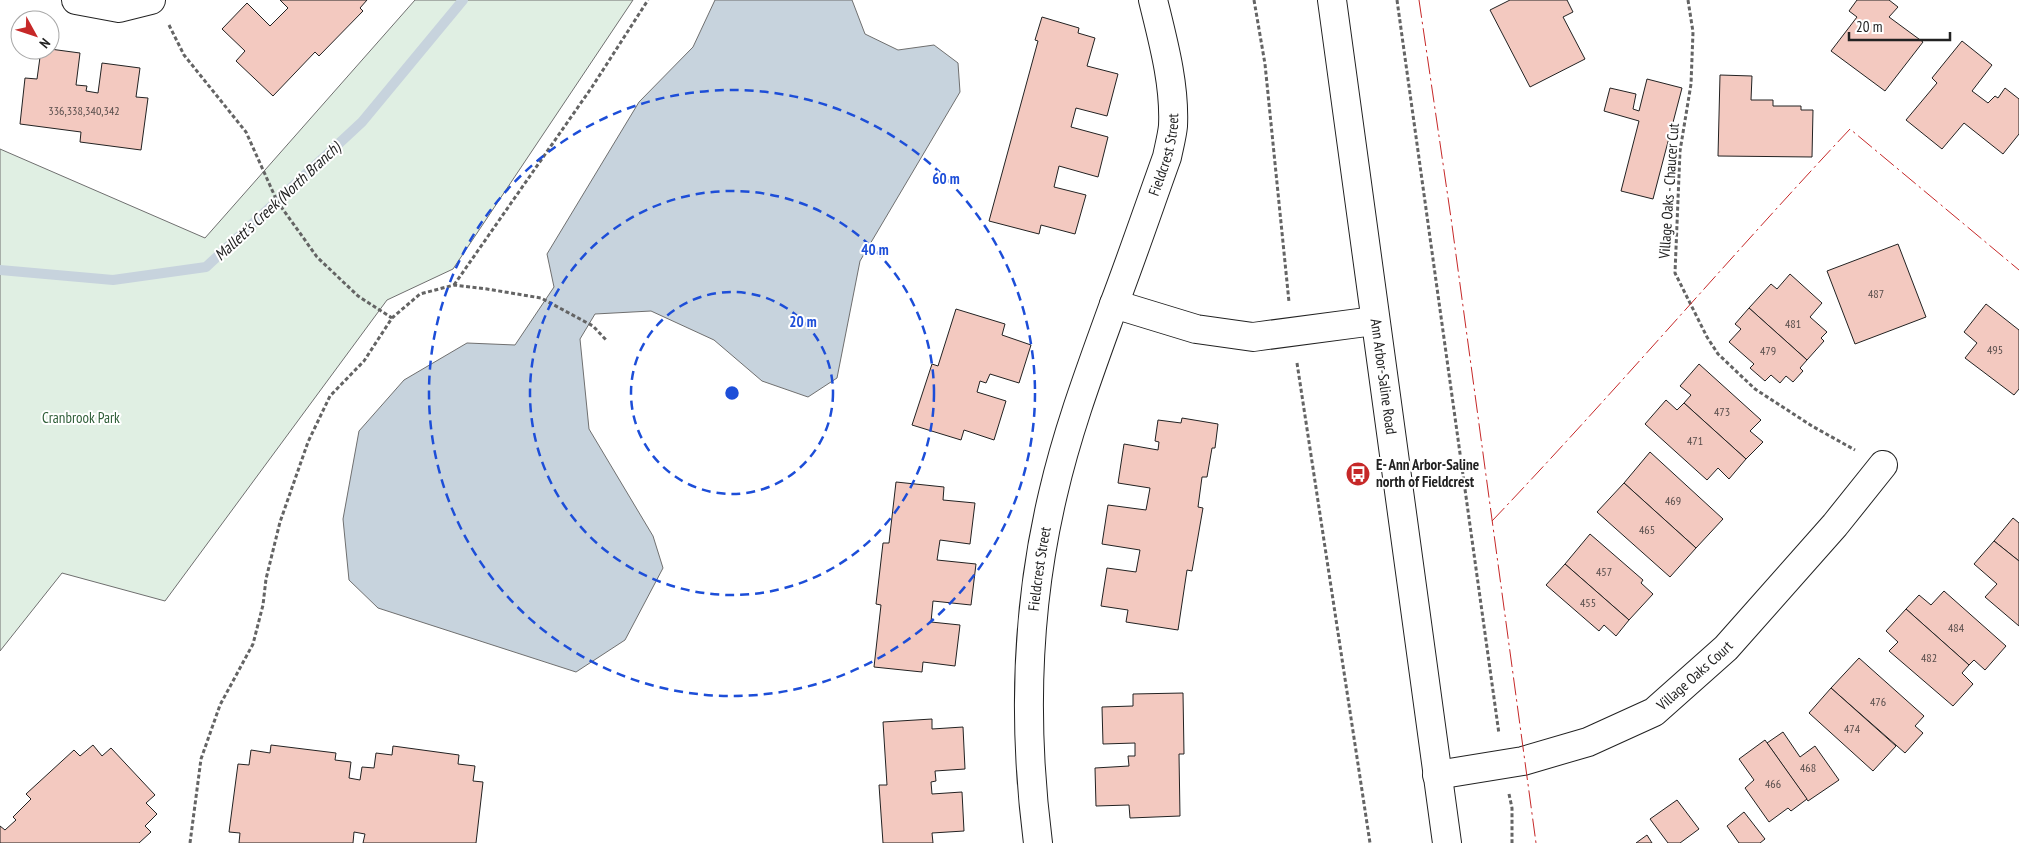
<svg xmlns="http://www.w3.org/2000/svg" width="2019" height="843" font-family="'PT Sans Narrow',sans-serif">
	<rect width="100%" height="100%" fill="#fff"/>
	<path fill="#e0efe3" stroke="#6f6f6f" d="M415,0H633L453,269L387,300L165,601L62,573L0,651V149L205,238Z"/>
	<path fill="#c7d3dd" stroke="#6f6f6f" d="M715,0H852L865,34L898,50L934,45L958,63L960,92L860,261L837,378L808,397L762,381L714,340L651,311L595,314L580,339L589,429L653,536L663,568L625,640L576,672L378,608L349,580L343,519L359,431L404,380L467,343L515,345L554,287L547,254L639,102L693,47Z"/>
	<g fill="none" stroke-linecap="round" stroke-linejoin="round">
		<path stroke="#c7d3dd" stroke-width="10" d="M0,270L113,280L206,267L362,122L463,0"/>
	</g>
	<g fill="#f3c9c0" stroke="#222">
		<path d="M280,0H367L360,8L363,11L319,56L315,52L273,96L236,61L245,51L222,29L247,3L270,26L288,8Z"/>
		<path d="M1510,0H1567L1573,12L1563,17L1585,59L1530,87L1490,10Z"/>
		<path d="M1857,0H1889L1898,7L1889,17L1923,42L1885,91L1831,51L1857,17L1849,11Z"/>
		<path d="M1042,17L1079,28L1078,33L1095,38L1087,66L1118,74L1107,116L1076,108L1071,127L1108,137L1098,177L1059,166L1054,187L1086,195L1075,234L1041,225L1039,234L989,221L1038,41L1035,40Z"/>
		<path d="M1962,41L1992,65L1972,91L1988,103L1995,96L1998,98L2005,88L2019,99V134L2003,154L1964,123L1942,149L1906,120L1937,83L1932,78Z"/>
		<path d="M50,49L80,53L76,85L87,86L86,91L98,93L102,63L140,68L136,97L148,98L141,150L80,142L81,132L20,124L25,78L37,79L41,50Z"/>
		<path d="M1720,75L1752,76L1751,100H1773V106H1801V110H1813L1812,157L1718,156Z"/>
		<path d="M1647,79L1682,88L1653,199L1621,191L1639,121L1604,111L1610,88L1636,94L1633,109L1639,111Z"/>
		<path d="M1898,244L1926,317L1855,344L1827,271Z"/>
		<path d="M1790,274L1822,303L1810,317L1827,332L1821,338L1824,341L1807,360L1749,308L1771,284L1777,289Z"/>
		<path d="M1986,304L2019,330V389L2014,395L1965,358L1977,343L1964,332Z"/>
		<path d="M1749,308L1807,360L1800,368L1803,371L1793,382L1786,376L1780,383L1771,375L1765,381L1750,368L1754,364L1729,342L1741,329L1735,324Z"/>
		<path d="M956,309L1005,324L1002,335L1031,345L1019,383L990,374L986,383L980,381L977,392L1006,401L994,440L964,430L961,440L912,425L932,364L938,366Z"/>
		<path d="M1699,364L1761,420L1750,431L1763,442L1746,459L1684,403L1691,395L1680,386Z"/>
		<path d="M1666,400L1677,410L1684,403L1746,459L1729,479L1718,468L1707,480L1645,424Z"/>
		<path d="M1182,418L1218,424L1215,448H1212L1207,477H1202L1198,507L1203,508L1192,571L1187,570L1178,630L1126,622L1128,610L1101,606L1107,568L1136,572L1140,550L1102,544L1108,505L1146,510L1150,488L1118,483L1124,444L1158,450L1159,442L1155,441L1158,420L1181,423Z"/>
		<path d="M1650,452L1723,519L1696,548L1624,483Z"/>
		<path d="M896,482L944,487L943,500L975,503L970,544L940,540L937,560L976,564L971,605L933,601L931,622L960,625L955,666L923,662L922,672L874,667L881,605L876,604L883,543H889Z"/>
		<path d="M1624,483L1696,548L1670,577L1597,512Z"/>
		<path d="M2013,518L2019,523V561L1994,541Z"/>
		<path d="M1590,534L1643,580L1641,583L1653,594L1629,620L1565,564Z"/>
		<path d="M1994,541L2019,561V626L1985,597L1997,584L1974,564Z"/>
		<path d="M1565,564L1629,620L1616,636L1604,625L1599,631L1546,585Z"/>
		<path d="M1944,591L2006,646L1985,670L1974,660L1969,665L1906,609L1919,595L1931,605Z"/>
		<path d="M1906,609L1969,665L1962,673L1973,684L1953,706L1889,651L1898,642L1886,631Z"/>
		<path d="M1859,658L1924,716L1915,726L1923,733L1905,753L1831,688Z"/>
		<path d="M1831,688L1896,746L1873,771L1809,713Z"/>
		<path d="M1183,693L1184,754H1179L1180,816L1130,818L1129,805L1096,806L1095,768L1129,766L1128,756H1135V743L1103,744L1102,707L1133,706V694Z"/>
		<path d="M932,719V729L963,727L965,769L935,771L936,781L931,782L932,794L962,792L964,831L932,833L933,843H883L879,785H887L883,722Z"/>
		<path d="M1783,732L1800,757L1815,746L1839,780L1808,801L1767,743Z"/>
		<path d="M1765,740L1807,799L1791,811L1788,808L1769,822L1745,788L1754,780L1739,759Z"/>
		<path d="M93,745L102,756L111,748L155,795L146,803L157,814L145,826L151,832L139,843H0V826L5,830L16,820L13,817L31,799L26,794L74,750L80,756Z"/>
		<path d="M271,745L336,753L335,760L351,762L349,778L360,780L362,767L374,768L376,753L392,755L393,746L459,755L458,764L475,766L473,781L483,782L476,843H363L365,834L354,832L353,843H239L240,833L229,832L238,764L249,765L251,750L270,753Z"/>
		<path d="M1677,800L1699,829L1680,843H1668L1650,819Z"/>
		<path d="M1744,812L1765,839L1760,843H1739L1727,826Z"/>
		<path d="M1647,835L1652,843H1636Z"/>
	</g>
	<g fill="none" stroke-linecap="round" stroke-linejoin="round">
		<defs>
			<g id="street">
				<path d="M76,0L119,8L151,0"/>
				<path d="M1114,304L1196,329L1253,337L1374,321"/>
				<path id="s1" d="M1437,775L1523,761L1588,742L1654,712L1726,648L1835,525L1883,465"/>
				<path id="s2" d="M1038,843C1023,727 1026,608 1053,494C1068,429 1091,368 1113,307C1132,257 1149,207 1167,157C1169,147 1172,136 1173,126C1175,84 1163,41 1153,0"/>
			</g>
			<g id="secondary">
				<path id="s3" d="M1332,0L1447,843"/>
			</g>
		</defs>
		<use href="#street" stroke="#222" stroke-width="30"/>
		<use href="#secondary" stroke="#222" stroke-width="30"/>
		<g stroke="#646464" stroke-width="3" stroke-dasharray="4 2.5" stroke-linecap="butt">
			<path d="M1254,0L1265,64L1289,302"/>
			<path d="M1397,0L1499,734"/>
			<path d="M1688,0L1693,32L1691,84L1680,151L1675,273L1707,337L1718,354L1755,389L1812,426L1855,450"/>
			<path d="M169,25L184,55L246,132L277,201L317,257L358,296L392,318"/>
			<path d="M454,285L592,87L648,0"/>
			<path d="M1297,363L1370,843"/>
			<path d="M1509,794L1512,808V843"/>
			<path d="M190,843L201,759L220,705L253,644L263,605L266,579L280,522L308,442L330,396L364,361L392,318L420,294L454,285L487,289L541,298L593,326L607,341"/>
		</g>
		<use href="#street" stroke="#fff" stroke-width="28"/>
		<use href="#secondary" stroke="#fff" stroke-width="28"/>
		<g stroke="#c62828" stroke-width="1" stroke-dasharray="18 4 2.5 4" stroke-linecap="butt">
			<path d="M1419,0L1451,218L1536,843"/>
			<path d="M1492,521C1614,393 1729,258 1850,129L2019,270"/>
		</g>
	</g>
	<g fill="none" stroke="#1d4ed8" stroke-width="2.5" stroke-dasharray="9 6">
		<circle cx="732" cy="393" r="101"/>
		<circle cx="732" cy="393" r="202"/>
		<circle cx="732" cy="393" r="303"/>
	</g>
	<defs>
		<symbol id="bus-disc" viewBox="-11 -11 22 22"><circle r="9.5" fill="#c62828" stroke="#fff"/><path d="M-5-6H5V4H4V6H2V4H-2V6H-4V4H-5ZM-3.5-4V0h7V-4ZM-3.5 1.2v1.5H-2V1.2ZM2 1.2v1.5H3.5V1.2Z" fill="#fff"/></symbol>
	</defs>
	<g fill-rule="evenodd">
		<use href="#bus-disc" x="1344" y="460" width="28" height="28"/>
	</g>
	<g text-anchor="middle" stroke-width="4" stroke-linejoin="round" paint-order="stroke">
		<g font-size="12" fill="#564c4a">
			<text x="84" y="115">336,338,340,342</text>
			<text x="1876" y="298">487</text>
			<text x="1793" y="328">481</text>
			<text x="1995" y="354">495</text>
			<text x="1768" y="355">479</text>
			<text x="1722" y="416">473</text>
			<text x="1695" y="445">471</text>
			<text x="1673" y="505">469</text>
			<text x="1647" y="534">465</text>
			<text x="1604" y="576">457</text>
			<text x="1588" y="607">455</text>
			<text x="1956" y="632">484</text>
			<text x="1929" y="662">482</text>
			<text x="1878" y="706">476</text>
			<text x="1852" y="733">474</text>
			<text x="1808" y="772">468</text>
			<text x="1773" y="788">466</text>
		</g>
		<g font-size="15" fill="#222" stroke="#fff">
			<text dy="5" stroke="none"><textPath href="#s2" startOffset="709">Fieldcrest Street</textPath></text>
			<text transform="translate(1669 191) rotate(-86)" y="5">Village Oaks - Chaucer Cut</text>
			<text dy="5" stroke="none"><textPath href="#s3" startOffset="380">Ann Arbor-Saline Road</textPath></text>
			<text dy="5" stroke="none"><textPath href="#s2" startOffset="275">Fieldcrest Street</textPath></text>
			<text dy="5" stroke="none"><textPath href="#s1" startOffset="282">Village Oaks Court</textPath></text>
		</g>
		<g font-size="15" fill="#2f5e38" stroke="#fff">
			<text x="81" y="423">Cranbrook Park</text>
		</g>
		<g font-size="15" font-weight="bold" fill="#222" stroke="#fff" text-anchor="start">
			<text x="1376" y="470">E- Ann Arbor-Saline<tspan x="1376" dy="17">north of Fieldcrest</tspan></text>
		</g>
		<g font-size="16" font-style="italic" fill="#222" stroke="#fff">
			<text transform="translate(277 201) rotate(-43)" y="6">Mallett's Creek (North Branch)</text>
		</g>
	</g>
	<circle cx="732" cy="393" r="8" fill="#1d4ed8" stroke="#fff" stroke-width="2.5"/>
	<g font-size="15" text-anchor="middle" font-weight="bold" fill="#1d4ed8" stroke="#fff" stroke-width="4" stroke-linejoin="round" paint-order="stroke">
		<text x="946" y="184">60 m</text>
		<text x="875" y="255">40 m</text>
		<text x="803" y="327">20 m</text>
	</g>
	<g transform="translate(35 35) rotate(130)"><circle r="24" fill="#ffffff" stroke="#a7a7a7"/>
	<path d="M0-4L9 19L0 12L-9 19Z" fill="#c62828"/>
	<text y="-8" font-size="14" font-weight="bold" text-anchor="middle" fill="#222222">N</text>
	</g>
	<path d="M1849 32v8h101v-8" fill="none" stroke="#222222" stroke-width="2.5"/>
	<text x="1856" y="32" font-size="15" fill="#222222" stroke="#ffffff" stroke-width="4" paint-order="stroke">20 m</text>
</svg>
